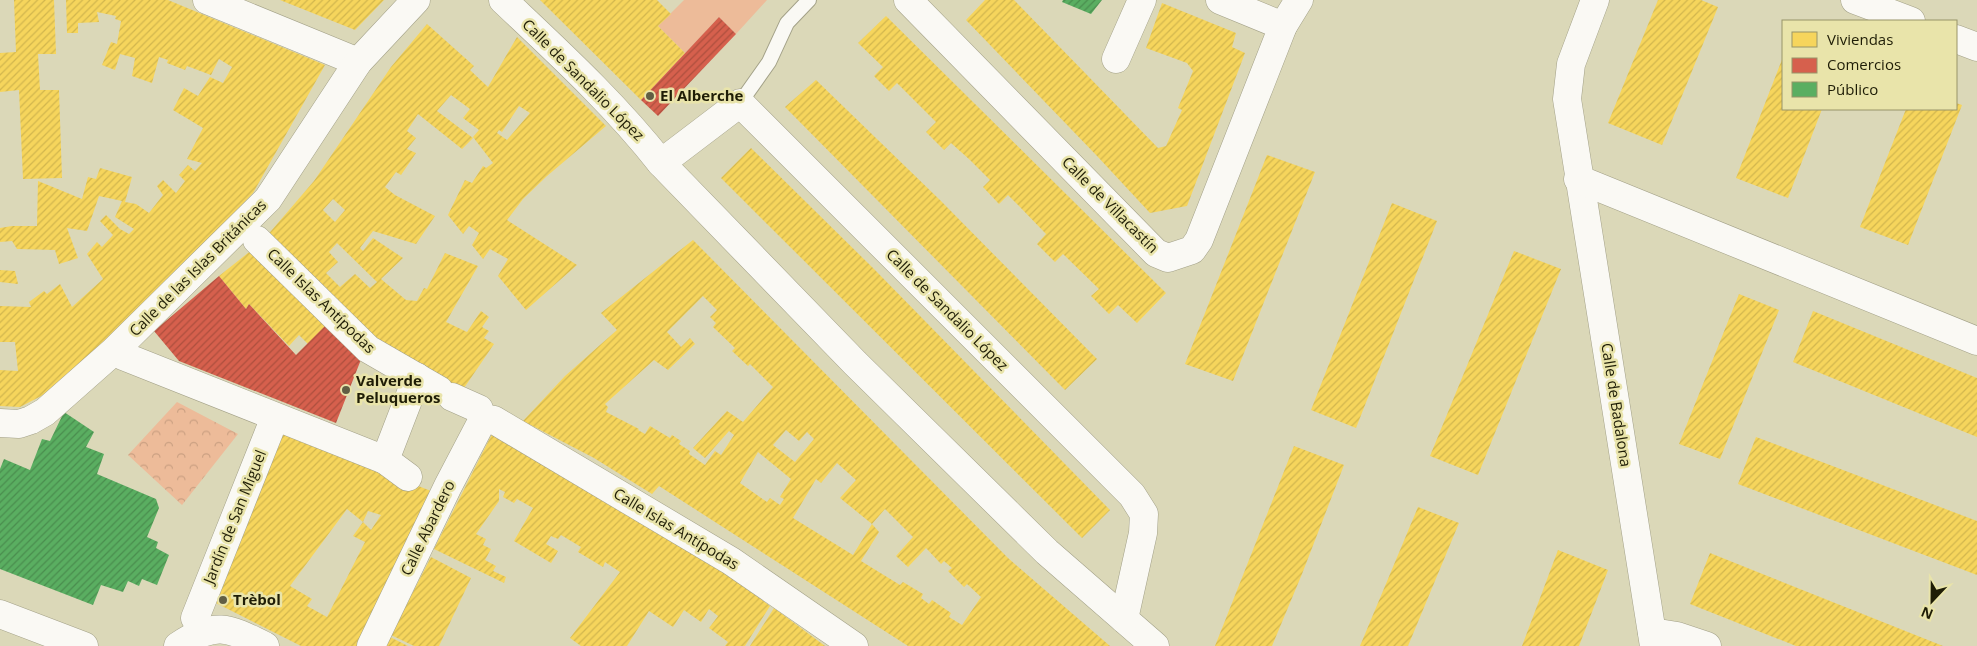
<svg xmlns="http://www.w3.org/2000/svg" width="1977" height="646" font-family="'Open Sans',sans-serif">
	<defs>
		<pattern id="park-crowns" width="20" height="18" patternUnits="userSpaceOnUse" patternTransform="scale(1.25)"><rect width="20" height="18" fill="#edbb99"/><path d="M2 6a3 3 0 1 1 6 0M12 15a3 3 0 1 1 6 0" fill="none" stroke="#cba082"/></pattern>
		<pattern id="homes-hatch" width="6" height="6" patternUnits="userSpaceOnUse" patternTransform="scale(1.25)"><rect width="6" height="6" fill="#f6d55c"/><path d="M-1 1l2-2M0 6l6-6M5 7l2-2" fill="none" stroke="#d2b64e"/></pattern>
		<pattern id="shops-hatch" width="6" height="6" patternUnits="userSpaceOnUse" patternTransform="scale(1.25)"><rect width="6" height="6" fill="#d6604d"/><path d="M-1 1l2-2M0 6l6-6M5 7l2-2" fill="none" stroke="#ad4f3e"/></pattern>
		<pattern id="public-hatch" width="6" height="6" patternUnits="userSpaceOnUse" patternTransform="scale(1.25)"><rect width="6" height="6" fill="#5aae61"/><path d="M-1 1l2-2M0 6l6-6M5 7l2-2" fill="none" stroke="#4a8d4e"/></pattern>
	</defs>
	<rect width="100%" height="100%" fill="#dbd8b8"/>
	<path fill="#edbb99" d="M684,0H767L736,34L719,17L685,53L658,26Z"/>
	<path fill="url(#park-crowns)" d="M177,402L238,434L182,505L128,455Z"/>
	<g fill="url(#homes-hatch)" fill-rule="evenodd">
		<path d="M14,0H54L56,54H38L40,90H59L62,178L23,179L19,90L0,92V53L16,52Z"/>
		<path d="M66,0H168L325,65L253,193L235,212L110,338L45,394L20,407L0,406V370L18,371L15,342H0V306L31,307L29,302L44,291L47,294L60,284L72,307L103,279L87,254L97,242L102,247L113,235L100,221L106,215L120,229L129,234L134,229L115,217L122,201L99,196L87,231L67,228L78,258L59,264L55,250L17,249L12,241L0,242V228L12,226H37L38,181L82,199L88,177L96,179L100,168L132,177L125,202L136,204L149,213L163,195L157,186L163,180L176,193L185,181L179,175L188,165L195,171L202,163L187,159L203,128L173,110L184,88L198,96L210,77L223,83L232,67L219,59L211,75L187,66L185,70L167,63L168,60L159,57L152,83L132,76L135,58L120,54L115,70L102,65L111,42L117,44L121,21L115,19L116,16L97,12L99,22L78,23V33H67Z"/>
		<path d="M280,0H384L355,30Z"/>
		<path d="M540,0H657L671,14L658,26L685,53L641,100Z"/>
		<path d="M985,0H1014L1158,148L1166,146L1182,110L1178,108L1193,71L1187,63L1146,48L1162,3L1236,33L1232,47L1245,53L1187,206L1150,213L1098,157L966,20Z"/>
		<path d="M1658,0H1701L1718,7L1662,145L1608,123Z"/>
		<path d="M886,16L1166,293L1137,323L1118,305L1109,314L1091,296L1099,289L1063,254L1055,262L1037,244L1046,234L1020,207L1008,195L999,204L983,187L990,180L970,160L951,143L944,150L926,132L936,122L897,83L889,91L874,76L883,67L858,43Z"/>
		<path d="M427,24L474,66L470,70L488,87L517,37L606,126L547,176L523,199L507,220L577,265L526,310L498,276L508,259L490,249L483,259L472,245L479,233L469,226L463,234L448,215L465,180L472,183L483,166L486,168L493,163L473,137L479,130L463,118L470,109L451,95L437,111L473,138L462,149L418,114L407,131L416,138L407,149L416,153L401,175L396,172L385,187L395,195L435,216L416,244L373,231L360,248L363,251L373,238L403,258L381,279L406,300L417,301L424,288L427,289L445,253L478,266L446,322L467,332L481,311L489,317L482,327L489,331L484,338L494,344L462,391L384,345L265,238L314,181L391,67ZM519,106L530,113L507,140L497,133L499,130L502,132ZM333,199L345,210L335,222L323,210ZM337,243L377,282L370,288L355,274L340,287L326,273L338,262L329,252Z"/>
		<path d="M1783,57V109H1822L1788,198L1736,178Z"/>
		<path d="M816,80L940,200L1097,359L1065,390L785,107Z"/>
		<path d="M1956,103L1962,105L1908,245L1860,227L1906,109H1956Z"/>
		<path d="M751,148L874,269L1110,510L1082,538L721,178Z"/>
		<path d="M1267,155L1315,172L1233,381L1185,364Z"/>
		<path d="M1392,203L1437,221L1356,428L1311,410Z"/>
		<path d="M693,240L1008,558L1110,646H908L659,486L652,494L594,458L523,421L565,376L617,330L601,313ZM703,296L717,310L710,317L716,323L713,327L735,348L732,351L748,366L750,364L773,387L743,422L727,411L693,448L705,458L729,431L734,435L721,455L715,451L705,465L689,454L690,451L679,444L681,441L672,435L670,438L650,426L645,434L638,430L639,429L606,412L608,407L605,404L654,360L668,370L695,344L690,338L681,347L667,332ZM786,430L799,441L807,432L814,439L795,462L773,445ZM758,452L791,479L780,497L784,499L780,505L770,498L767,502L740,483ZM837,463L856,480L840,498L872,524L885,509L913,537L896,556L908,567L926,548L941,564L944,561L952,568L948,571L964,587L967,584L981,597L962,625L949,617L951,613L932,600L929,604L921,598L923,594L903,582L900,585L861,561L879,532L872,524L853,555L793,518L816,479L821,483Z"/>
		<path d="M253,249L329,322L308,344L299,335L289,346L249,304L246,309L219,276Z"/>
		<path d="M1514,251L1561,269L1478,475L1430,456Z"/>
		<path d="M0,270L15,271L18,284L0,282Z"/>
		<path d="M1739,294L1779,310L1720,459L1679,444Z"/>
		<path d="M1813,311L1977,378V437L1793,362Z"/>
		<path d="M282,432L431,491L358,646H301L216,603ZM347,509L363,522L353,536L365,542L327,617L307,606L312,599L290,586ZM368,511L381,515L371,530L363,522Z"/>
		<path d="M493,432L731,577L770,606L745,646H725L728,642L709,628L718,616L709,609L701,622L684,610L673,627L649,611L627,646H581L570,638L620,572L605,562L603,567L578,552L581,547L561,535L558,539L551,536L546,544L558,551L551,563L514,541L533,508L517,499L514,503L503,497L505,492L499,489V501L476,534L486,539L483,545L491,549L485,560L496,566L493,571L506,577L504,583L434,549Z"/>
		<path d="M1756,437L1977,521V575L1738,484Z"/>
		<path d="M1294,446L1344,465L1302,574L1272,646H1215Z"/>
		<path d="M1418,507L1459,523L1408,646H1360Z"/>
		<path d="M1558,550L1608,570L1579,646H1522Z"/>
		<path d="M1710,553L1943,646H1796L1690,604Z"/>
		<path d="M431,557L471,578L439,646H414L391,635Z"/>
		<path d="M774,608L825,646H750Z"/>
		<path d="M390,637L408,646H385Z"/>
	</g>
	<g fill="url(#shops-hatch)">
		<path d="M719,17L736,34L658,116L641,100Z"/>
		<path d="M219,276L246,309L249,304L296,355L329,322L362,357L336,423L179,361L154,331Z"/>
	</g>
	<g fill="url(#public-hatch)">
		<path d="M1063,0H1102L1091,14L1062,2Z"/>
		<path d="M64,412L94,432L86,447L104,454L97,474L156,499L159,508L147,537L158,542L156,548L169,555L157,585L142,579L139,586L128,581L123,592L101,585L93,605L0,569V469L4,459L30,470L42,439L50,441Z"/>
	</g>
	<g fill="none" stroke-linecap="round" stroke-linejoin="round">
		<defs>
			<path id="lane" d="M740,103L769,62L787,23L809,0"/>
			<g id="street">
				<path d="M207,0L358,62"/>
				<path d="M503,0C558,52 614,103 661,163L855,363L1047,552L1155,646"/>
				<path d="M908,0L1156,253L1168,258L1192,250L1199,240L1283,26L1299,0"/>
				<path d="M1220,0L1283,26"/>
				<path d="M1595,0L1571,64L1567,99L1654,646"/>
				<path d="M1855,0L1911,21"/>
				<path d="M1956,39L1977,47"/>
				<path d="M1116,59L1142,0"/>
				<path d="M661,163L740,103L1132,495L1144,514L1143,533L1124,619"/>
				<path d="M1578,179L1977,341"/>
				<path d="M257,240L368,349L439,390"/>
				<path d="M123,356L385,460L408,477"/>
				<path d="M452,397L479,409"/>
				<path d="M0,423L19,424L31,420L45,412L114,351L268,199L358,62L416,0"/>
				<path d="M385,460L417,377"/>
				<path d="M0,614L84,646"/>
				<path d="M195,618L275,417"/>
				<path d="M1652,632L1677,636L1707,646"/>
				<path d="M178,646C216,621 227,627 265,646"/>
				<path d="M371,646L448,486L481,423L486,419L494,420L731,561L854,646"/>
			</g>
		</defs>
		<use href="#lane" stroke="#a3a188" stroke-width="16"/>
		<use href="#street" stroke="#a3a188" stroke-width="29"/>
		<use href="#lane" stroke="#faf9f4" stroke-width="14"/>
		<use href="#street" stroke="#faf9f4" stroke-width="28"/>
	</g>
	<g fill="#615e44" stroke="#e9e4aa" stroke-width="2">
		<circle cx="650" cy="96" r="5"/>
		<circle cx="346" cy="390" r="5"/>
		<circle cx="223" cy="600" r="5"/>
	</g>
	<g text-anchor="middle" stroke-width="5" stroke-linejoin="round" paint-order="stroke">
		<g font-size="15" fill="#1f1d06" stroke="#e9e4aa">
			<text transform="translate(583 80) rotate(45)" y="5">Calle de Sandalio López</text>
			<text transform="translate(1110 205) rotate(45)" y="5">Calle de Villacastín</text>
			<text transform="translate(198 268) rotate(-45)" y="5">Calle de las Islas Británicas</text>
			<text transform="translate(321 301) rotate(44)" y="5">Calle Islas Antípodas</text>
			<text transform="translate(947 310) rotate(45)" y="5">Calle de Sandalio López</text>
			<text transform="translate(1616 405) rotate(81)" y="5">Calle de Badalona</text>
			<text transform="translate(235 517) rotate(-68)" y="5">Jardín de San Miguel</text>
			<text transform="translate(428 528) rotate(-64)" y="5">Calle Abardero</text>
			<text transform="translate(676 529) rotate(31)" y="5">Calle Islas Antípodas</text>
		</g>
		<g font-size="15" font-weight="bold" fill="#1f1d06" stroke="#e9e4aa" text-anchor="start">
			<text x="660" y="101">El Alberche</text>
			<text x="356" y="386">Valverde<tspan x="356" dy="17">Peluqueros</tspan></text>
			<text x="233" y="605">Trèbol</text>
		</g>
	</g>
	<rect x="1782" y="20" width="175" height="90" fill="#e9e4aa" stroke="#989468"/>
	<rect x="1792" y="32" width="25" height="15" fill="#f6d55c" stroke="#989468"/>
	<text x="1827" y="45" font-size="15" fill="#1f1d06">Viviendas</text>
	<rect x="1792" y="58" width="25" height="15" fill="#d6604d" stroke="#989468"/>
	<text x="1827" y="70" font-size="15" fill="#1f1d06">Comercios</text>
	<rect x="1792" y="82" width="25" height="15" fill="#5aae61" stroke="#989468"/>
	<text x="1827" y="95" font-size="15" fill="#1f1d06">Público</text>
	<g transform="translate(1932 601) rotate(202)" stroke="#e9e4aa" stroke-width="4" paint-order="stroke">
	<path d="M0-4L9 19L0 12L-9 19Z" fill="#1f1d06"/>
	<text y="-8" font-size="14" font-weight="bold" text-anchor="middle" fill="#1f1d06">N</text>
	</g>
</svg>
